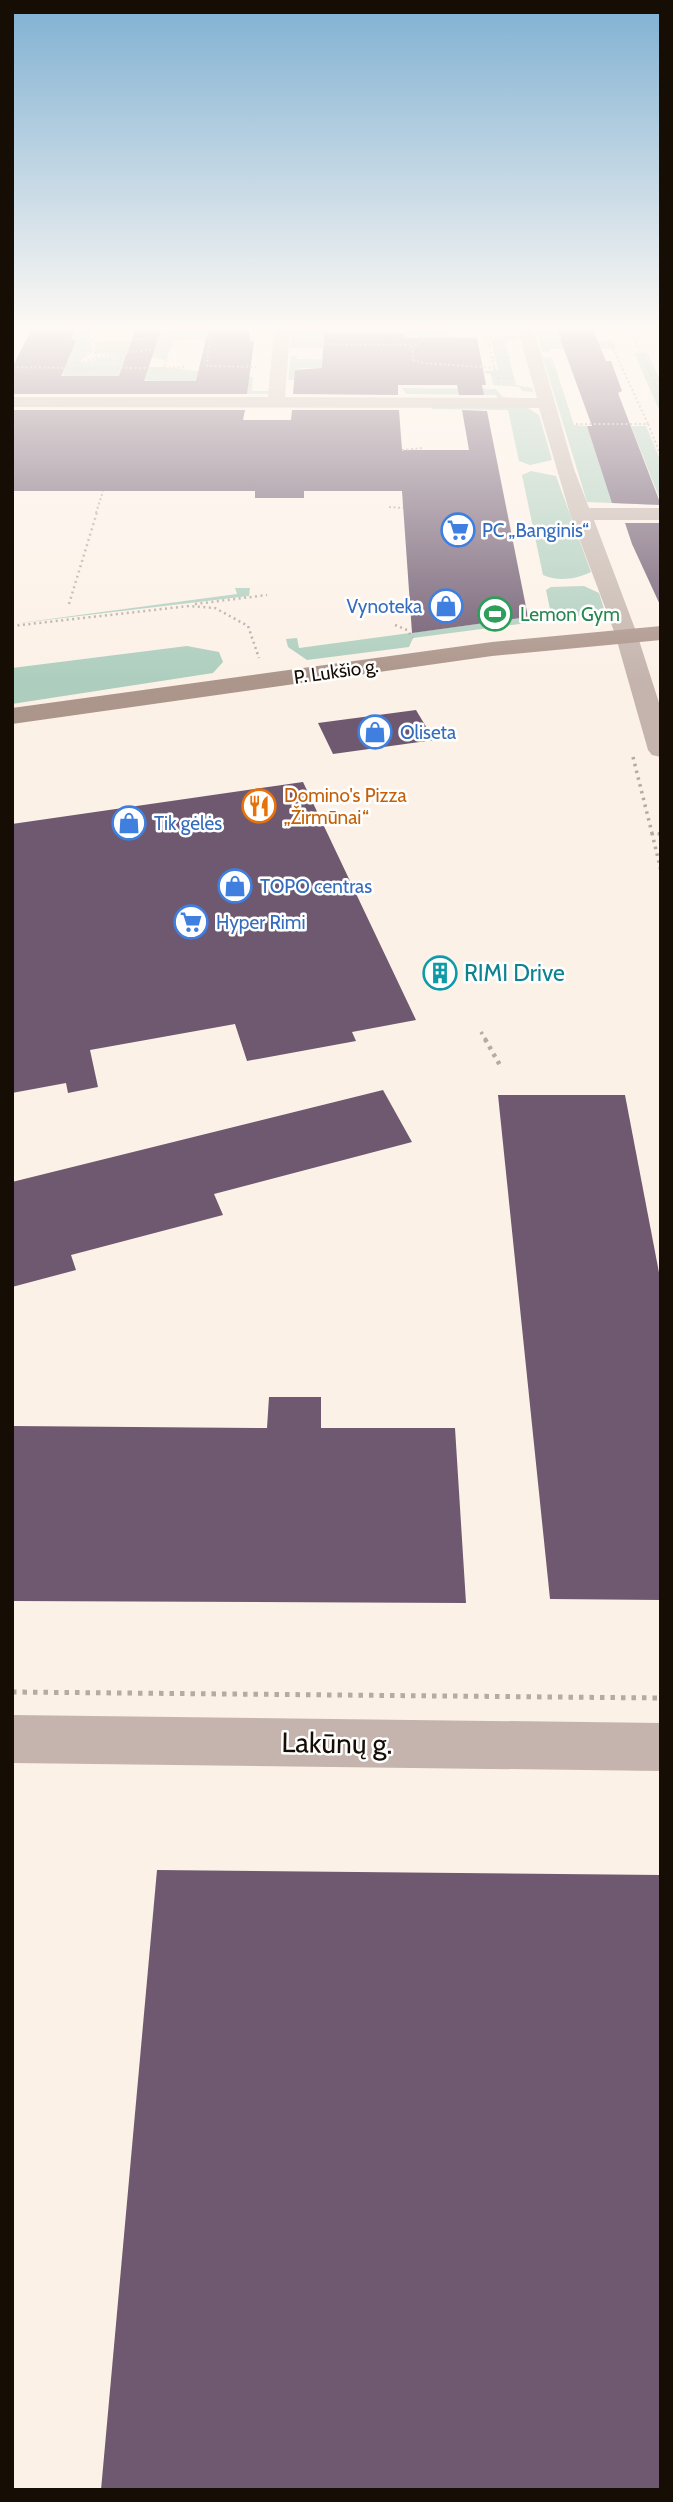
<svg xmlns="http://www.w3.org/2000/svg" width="673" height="2502" font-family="Cabin,sans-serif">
	<rect width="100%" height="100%" fill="#fcf1e7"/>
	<g fill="#adcebe">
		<path d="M72,330H94L90,340L93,351L80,361L84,363L115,354H93L98,341H132L163,335L166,330H216L206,340H174L166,360L151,357L143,366L119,367H164L215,373L216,376L253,377L252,391H269L268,394H247L248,381C169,381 90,383 12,368V363L68,361L70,348L76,342L71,339Z"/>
		<path d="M292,330H481L446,333L451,336H488L450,339L454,364H471L475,373L377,374V369L368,368H303L296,370L295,380H288L291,356H297V359L412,360L414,356L411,348H290Z"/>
		<path d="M536,330H556L561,341L612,340L617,349H550V352L542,351Z"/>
		<path d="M509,335L517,336L518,340L505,341L516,385L532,388L533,392L522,391L520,387L493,385L491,374L485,373L484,371L498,370L491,340Z"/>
		<path d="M647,352L661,382V414L634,353Z"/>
		<path d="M552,357L574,425L587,426L613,503L661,502L631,426H646L661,462V505L587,502L543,358Z"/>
		<path d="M402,388L496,389L503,397L518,398L498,401L496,395L406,394Z"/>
		<path d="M432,406L528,408L539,415L552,460L530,465L519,461L508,410L432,409Z"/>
		<path d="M531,471L556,476L591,572C577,579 558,582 543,575L522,475Z"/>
		<path d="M584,586L599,593L604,609L581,616L413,638L409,647L307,660L288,647L286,639L297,638L299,648L551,614L546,590L551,587Z"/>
		<path d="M235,588H250L249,596L12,624L237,594Z"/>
		<path d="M187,646L219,652L223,662L213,673L12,704V668Z"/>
	</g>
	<g fill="#6e5970">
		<path d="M31,330L74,332L71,339L76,341L61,376H119L135,330H161L144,381H196L208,330H249L250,340L254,342L247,394H12V368Z"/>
		<path d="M557,330H593L606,361H611L622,391L618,393L661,505L612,503L587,426H592Z"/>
		<path d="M324,333H398L405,334V338H477L486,385H482L484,395H459L457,385H398V395L293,394L295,370L322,368Z"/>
		<path d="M12,410H245L243,420H291L292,410H399L402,450H469L462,410L487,411L528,617L412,633L402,491H304V498H255V491H12Z"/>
		<path d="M625,523H661V607L632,544Z"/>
		<path d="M416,710L434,740L333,754L318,723Z"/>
		<path d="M303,782L416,1020L352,1032L356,1041L247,1061L235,1024L90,1050L98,1087L68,1093L66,1083L12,1093V824Z"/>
		<path d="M383,1090L412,1142L214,1194L223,1215L71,1255L76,1270L12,1287V1182Z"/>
		<path d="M498,1095H625L661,1283V1600L550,1599Z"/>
		<path d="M269,1397H321V1428H455L466,1603L12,1601V1426L267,1428Z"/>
		<path d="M157,1870L661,1875V2490H101Z"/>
	</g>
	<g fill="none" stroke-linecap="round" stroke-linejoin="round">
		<g stroke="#b5aba2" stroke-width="2" stroke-dasharray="2 2.5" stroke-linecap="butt">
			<path d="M81,330L94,343L96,358"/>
			<path d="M600,330L613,348L648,424"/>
			<path d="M630,330L661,397"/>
			<path d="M14,333L25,336"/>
			<path d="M551,335L562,337"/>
			<path d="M196,338H210L207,366L256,367"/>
			<path d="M94,343L128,352L132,339L196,338L209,330"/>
			<path d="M301,344L413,345"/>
			<path d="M489,345L507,344"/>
			<path d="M492,358L511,357"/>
			<path d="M12,367L63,368L106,355L171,348L181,330"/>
			<path d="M67,368H164L167,357L156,353"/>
			<path d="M164,368L185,367"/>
			<path d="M495,368L423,363L413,360L412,348C435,326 474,331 504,331"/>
			<path d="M498,378H516"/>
			<path d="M653,380H661"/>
			<path d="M499,384L487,339L504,333"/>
			<path d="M576,424H648L661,456"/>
			<path d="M402,450L423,448"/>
			<path d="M389,507L403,508"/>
			<path d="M96,513L103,491"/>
		</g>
		<g stroke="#b5aba2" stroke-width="2.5" stroke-dasharray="2 3.5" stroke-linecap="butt">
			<path d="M69,604L97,512"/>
			<path d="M195,604L267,595"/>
			<path d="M395,625L407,630L413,638"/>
			<path d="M12,626L189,606L215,608L248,626L259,658"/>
		</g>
		<g stroke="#b5aba2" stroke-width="3.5" stroke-dasharray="2.5 4.5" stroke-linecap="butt">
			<path d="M633,757L652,833L661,834"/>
			<path d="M652,833L661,871"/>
			<path d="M481,1032L486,1040"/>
		</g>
		<path stroke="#b5aba2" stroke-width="4.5" stroke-dasharray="3.5 5" stroke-linecap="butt" d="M485,1039L501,1067"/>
		<path stroke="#b5aba2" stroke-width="5" stroke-dasharray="4.5 6" stroke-linecap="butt" d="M12,1692L661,1698"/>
		<g fill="#c4b4ad" fill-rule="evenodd">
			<path d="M274,330H290L285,397L537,398L518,330H534L574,469L589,508H661V520H594L637,634L661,709V757L652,755L648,750L615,634L570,514L539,408L12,407V397H268Z"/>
			<path d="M12,1715L661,1723V1771L12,1763Z"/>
		</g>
		<path fill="#ac958b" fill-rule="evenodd" d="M661,626V640L492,656L12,724V708L492,642Z"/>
	</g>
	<linearGradient id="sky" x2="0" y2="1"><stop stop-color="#7fb0d2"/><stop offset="0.48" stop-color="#fef9f4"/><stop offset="1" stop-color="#fef9f4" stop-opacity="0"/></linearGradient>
	<rect width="673" height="681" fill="url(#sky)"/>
	<defs>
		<symbol id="supermarket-ring" viewBox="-11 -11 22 22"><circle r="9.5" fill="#fff" stroke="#3f7fe0" stroke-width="1.5"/><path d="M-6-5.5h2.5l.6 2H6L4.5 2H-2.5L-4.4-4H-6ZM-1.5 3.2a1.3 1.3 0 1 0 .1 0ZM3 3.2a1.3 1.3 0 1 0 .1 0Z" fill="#3f7fe0"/></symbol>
		<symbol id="shop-ring" viewBox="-11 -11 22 22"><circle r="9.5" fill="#fff" stroke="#3f7fe0" stroke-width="1.5"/><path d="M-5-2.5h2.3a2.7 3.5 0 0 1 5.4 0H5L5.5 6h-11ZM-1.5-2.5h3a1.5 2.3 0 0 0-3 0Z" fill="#3f7fe0"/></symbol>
		<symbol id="stadium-ring" viewBox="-11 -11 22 22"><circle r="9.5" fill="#fff" stroke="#2e9e5b" stroke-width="1.5"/><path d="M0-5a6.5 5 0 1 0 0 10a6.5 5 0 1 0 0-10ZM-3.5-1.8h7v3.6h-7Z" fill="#2e9e5b"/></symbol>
		<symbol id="restaurant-ring" viewBox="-11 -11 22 22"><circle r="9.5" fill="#fff" stroke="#e8710a" stroke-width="1.5"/><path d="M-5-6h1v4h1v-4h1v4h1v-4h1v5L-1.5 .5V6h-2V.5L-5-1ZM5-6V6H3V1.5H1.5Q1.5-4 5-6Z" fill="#e8710a"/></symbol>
		<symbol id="building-ring" viewBox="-11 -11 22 22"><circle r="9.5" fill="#fff" stroke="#0f9aa8" stroke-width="1.5"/><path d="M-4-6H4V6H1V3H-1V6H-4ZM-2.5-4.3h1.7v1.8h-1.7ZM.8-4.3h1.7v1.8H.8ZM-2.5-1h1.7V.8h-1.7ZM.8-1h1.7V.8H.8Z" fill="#0f9aa8"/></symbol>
	</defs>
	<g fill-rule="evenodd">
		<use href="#supermarket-ring" x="439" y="511" width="38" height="38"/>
		<use href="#shop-ring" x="427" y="587" width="38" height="38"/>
		<use href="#stadium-ring" x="476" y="595" width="38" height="38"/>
		<use href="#shop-ring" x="356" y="713" width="38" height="38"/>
		<use href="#restaurant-ring" x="240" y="787" width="38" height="38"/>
		<use href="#shop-ring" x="110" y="804" width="38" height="38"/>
		<use href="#shop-ring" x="216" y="867" width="38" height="38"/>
		<use href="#supermarket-ring" x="172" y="903" width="38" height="38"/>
		<use href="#building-ring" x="421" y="954" width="38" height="38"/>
	</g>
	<g text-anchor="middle" stroke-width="5" stroke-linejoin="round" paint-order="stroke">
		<g font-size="19" fill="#366cbe" stroke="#fff" text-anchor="start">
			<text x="482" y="537">PC „Banginis“</text>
			<text x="422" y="613" text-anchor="end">Vynoteka</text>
			<text x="400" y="739">Oliseta</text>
			<text x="154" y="830">Tik gėlės</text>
			<text x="260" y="893">TOPO centras</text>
			<text x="216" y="929">Hyper Rimi</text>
		</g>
		<g font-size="19" fill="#27864d" stroke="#fff" text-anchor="start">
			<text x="520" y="621">Lemon Gym</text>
		</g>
		<g font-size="19" fill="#160e05" stroke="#fff">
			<text transform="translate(336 671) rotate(-8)" y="7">P. Lukšio g.</text>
		</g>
		<g font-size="19" fill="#c56008" stroke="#fff" text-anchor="start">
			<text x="284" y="802">Domino's Pizza<tspan x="284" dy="22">„Žirmūnai“</tspan></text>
		</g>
		<g font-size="23" fill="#0d838f" stroke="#fff" text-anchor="start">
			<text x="464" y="981">RIMI Drive</text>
		</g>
		<g font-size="28" fill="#160e05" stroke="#fff">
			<text transform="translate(337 1743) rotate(1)" y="10">Lakūnų g.</text>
		</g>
	</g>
	<rect width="673" height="2502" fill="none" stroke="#160e05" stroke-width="28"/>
</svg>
